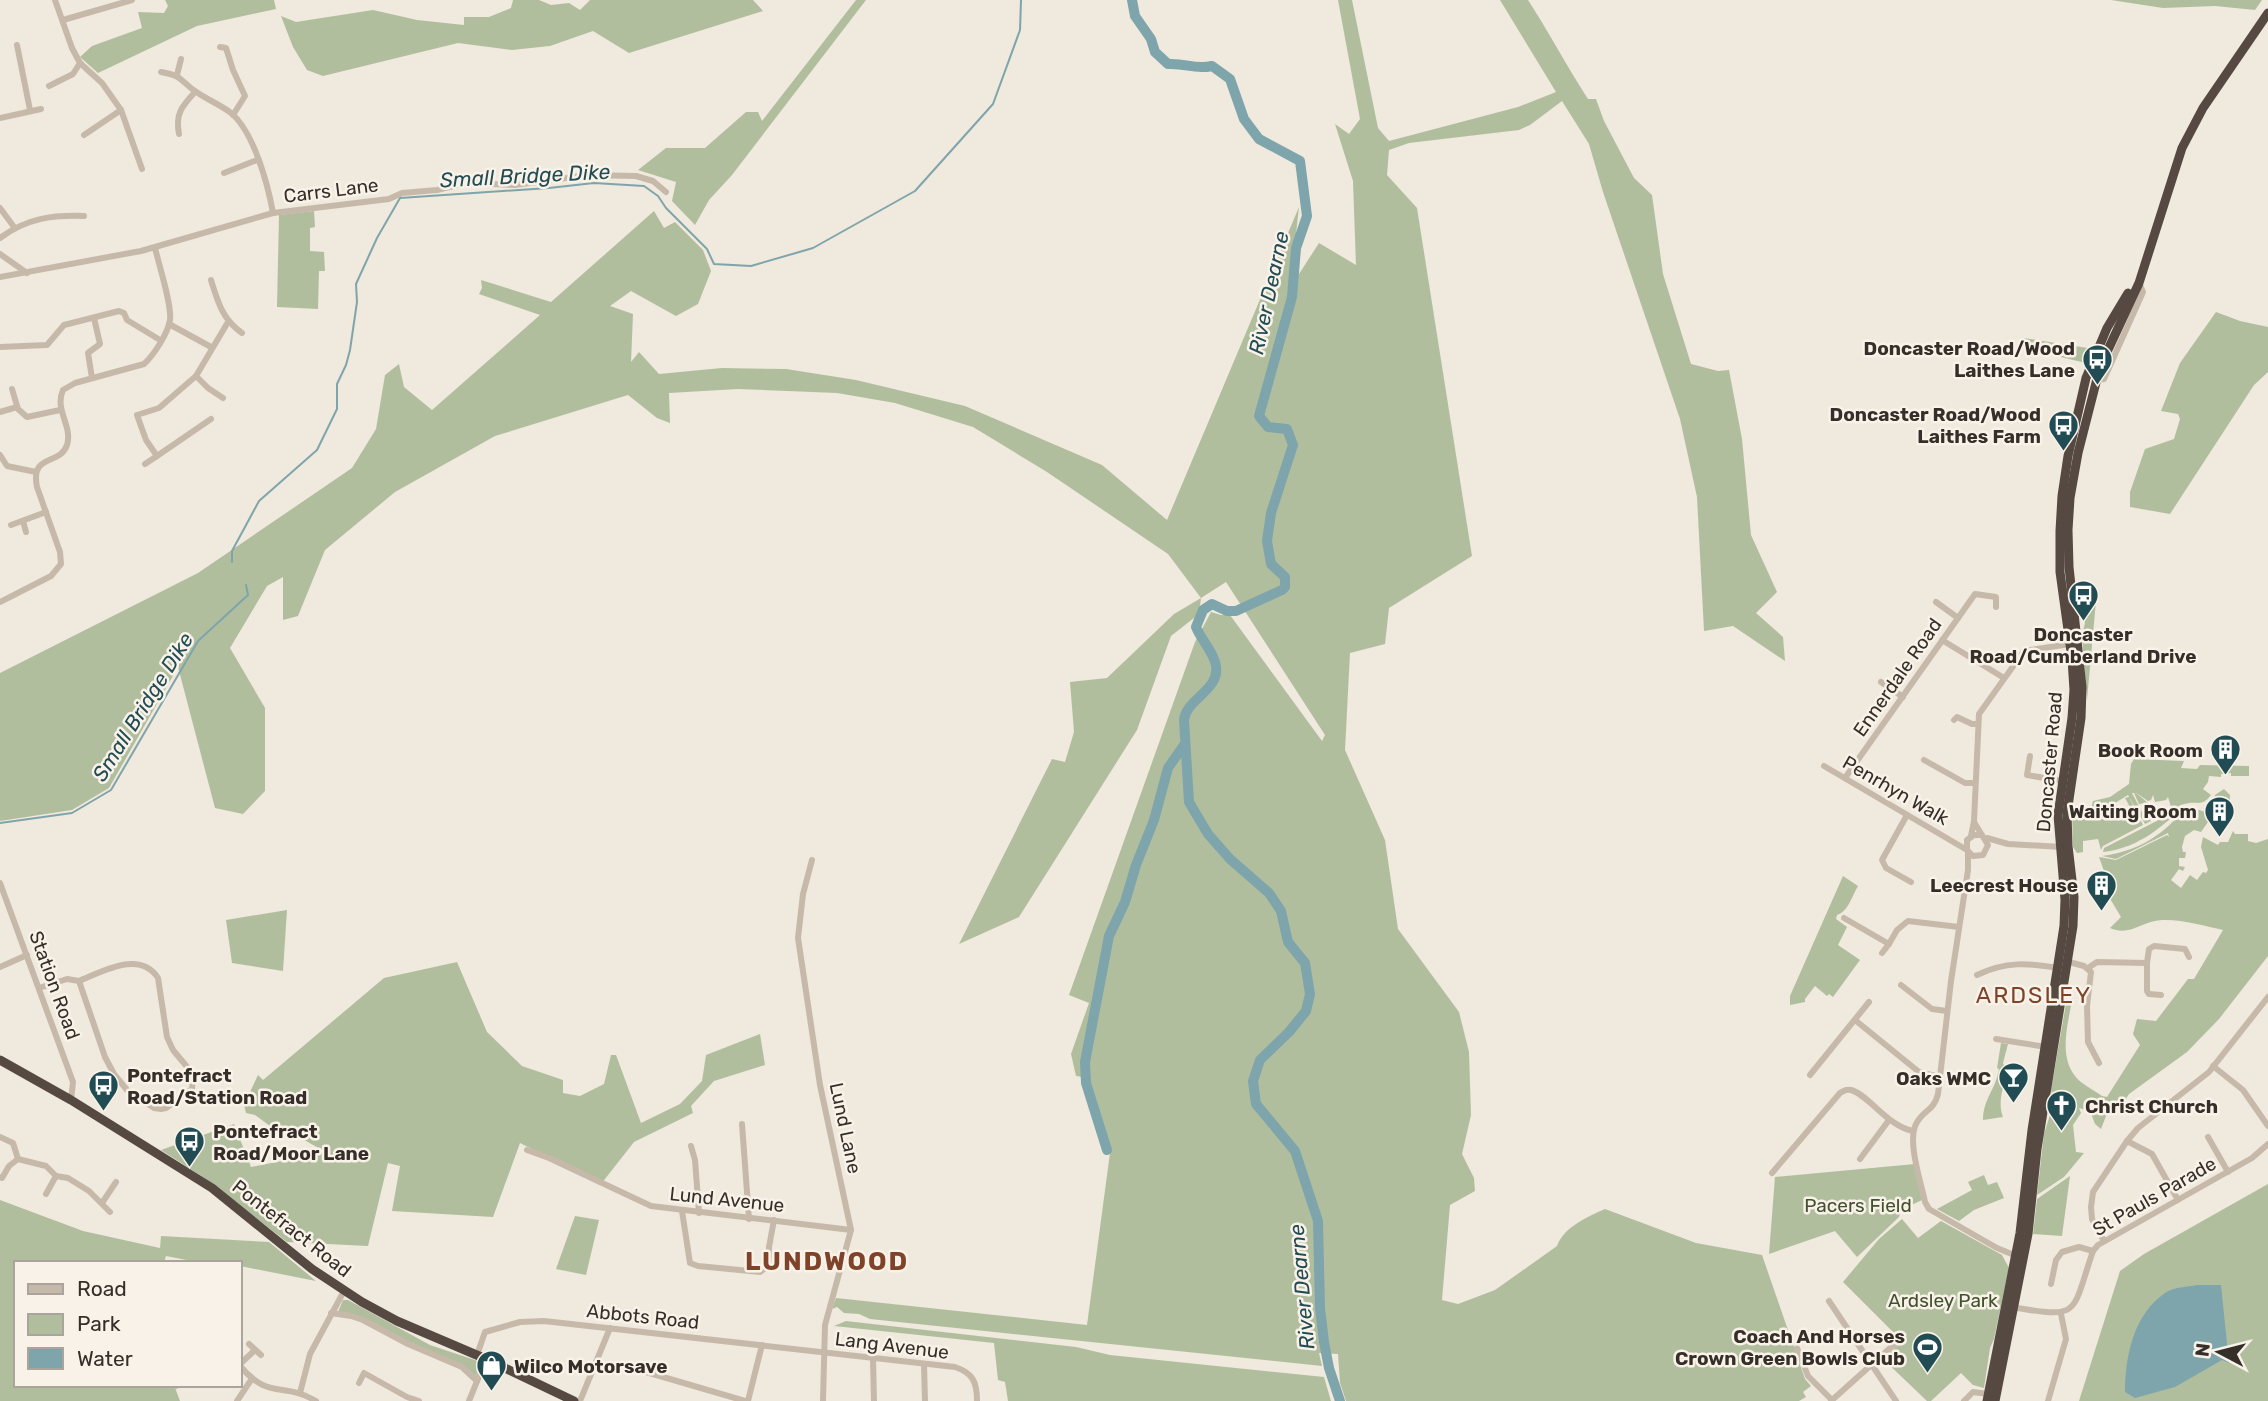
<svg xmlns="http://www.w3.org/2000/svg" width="2268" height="1401" font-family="Rubik,sans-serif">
	<rect width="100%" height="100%" fill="#f0e9dd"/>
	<g fill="#b1be9e">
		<path d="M165,0H274L276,9L197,26L98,73L80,57L92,46L142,28L138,12L164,13L168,6Z"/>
		<path d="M513,0H539L551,5L569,3L580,10L590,0H753L763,11L629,53L593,31L550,46L512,50L458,43L323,76L307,70L293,47L281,16L296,22L373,10L417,20L464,25V17H489L511,8Z"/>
		<path d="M856,0H866L732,175L709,200L695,225L672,201L676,182L638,170L666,148H705L746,112H758L762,121Z"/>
		<path d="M1338,0H1352L1378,128L1389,141L1518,107L1556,92L1500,0H1528C1549,32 1567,67 1588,99H1596L1604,121L1634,178L1652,195L1663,274L1691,364L1718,371L1729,370L1742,439L1751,535L1777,592L1756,613L1783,637L1785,661L1733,626L1704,631L1697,497L1680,419L1603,192L1589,144L1562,101L1530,125L1519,130L1409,143L1389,150L1387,175L1417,208L1472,556L1389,608L1385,644L1350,653L1345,750L1385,840L1398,929L1459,1012L1469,1052L1471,1115L1462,1154L1474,1178L1475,1191L1450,1205L1442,1300L1458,1304L1495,1290L1557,1246C1564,1227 1587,1217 1605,1209L1696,1243L1762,1255L1805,1379L1811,1386L1803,1392L1806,1397L1799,1401H1346L1340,1383L1338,1354L1319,1353L1322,1366L870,1319L859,1314L844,1313L837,1307L832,1309L836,1298L1087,1325L1110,1153L1089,1078L1076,1076L1071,1054L1089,1003L1069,995L1195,642L1211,612L1221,615H1230L1322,741L1325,735L1226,582L1201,598L1199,614L1171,636L1137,730L1019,917L959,944L1052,759L1065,762L1074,732L1070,682L1107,678L1174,614L1201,598L1168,554L1047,472L973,427L895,403L837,393L738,389L669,393L670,423L657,418L628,395L495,436L395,492L325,550L298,616L283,620V577L267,586L230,648L265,708V791L243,814L215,808L178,667L109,788L72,810L0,821V673L198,573L352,468L376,429L385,375L399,364L404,387L432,410L540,315L479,294L482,288L481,280L551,302L654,211L664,228L675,222L703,250L711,271L698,304L676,316L631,291L610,306L633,314L631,362L639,352L659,374L722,368L786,369L856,380L965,406L1102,465L1167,520L1299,207L1290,288L1319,243L1356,265L1353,181L1335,124L1349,134L1360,119Z"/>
		<path d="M2111,0H2262L2255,10L2215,6L2163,8Z"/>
		<path d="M314,211L315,227L310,228V251L324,252L325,271H319L318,309L277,307L279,215Z"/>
		<path d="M2216,312L2240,321L2268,327V372L2254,385L2170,514L2130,507V492L2145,449L2174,439L2180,419L2178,414L2161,411L2180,363Z"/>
		<path d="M2024,338L2094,349L2086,363L2023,348Z"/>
		<path d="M2077,599L2096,601L2087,700L2082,636L2085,623Z"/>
		<path d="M2134,759L2184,761L2181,768L2197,769L2200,765L2249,766V776H2231V773L2221,774V777L2209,776L2208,782L2203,789L2211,795C2201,808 2198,800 2184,804C2180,805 2176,808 2172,810L2168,797L2166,800L2155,802L2153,795L2151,800L2148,801L2135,792L2148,803L2139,804L2134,793H2132L2144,816L2148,817L2151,821L2145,824L2129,797L2134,807L2131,809L2125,798L2129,797L2128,795L2115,803L2122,815L2126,813L2133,825L2141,821L2143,825L2103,846L2101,850L2098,839L2083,841V852L2077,853L2073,847L2072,810L2090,813L2093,801L2110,797L2129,784L2131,764Z"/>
		<path d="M2224,789L2230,795L2229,821L2222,825L2216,822L2213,806L2215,795Z"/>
		<path d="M2180,809C2159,831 2133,849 2103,852L2104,848Z"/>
		<path d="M2186,810C2196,809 2206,809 2210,819L2201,832L2194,830L2185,836L2182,847L2183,852H2186L2185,858H2179V866L2185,867L2183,871L2179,869L2171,880L2181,888L2190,875L2197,880L2203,872L2206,873L2208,870L2201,847L2203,837L2218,845L2220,842H2228L2233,831L2235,834H2248V841L2256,843L2268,839V956L2219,1019L2187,1052L2129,1094L2120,1108L2106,1116L2101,1129L2095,1124L2090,1111L2079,1108L2081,1113L2073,1125L2076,1152L2084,1153L2064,1177L2037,1195L2044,1134L2050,1115L2070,1119L2074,1107L2067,1099L2052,1095L2051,1090L2068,992L2073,993C2070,1018 2057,1053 2075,1076C2081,1084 2094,1090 2102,1096L2107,1097L2140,1045L2133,1034L2137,1019L2156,1021L2188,979H2194L2223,930C2206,926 2181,919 2162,920C2141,921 2130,937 2110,928L2121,917L2096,875L2104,871L2099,857L2116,860L2167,835L2169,837L2168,833L2116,859L2102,856C2124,853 2143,846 2160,833C2170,826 2177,816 2186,810Z"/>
		<path d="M1843,876L1858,886C1852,896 1848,912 1837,915L1836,919L1847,927L1838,945L1860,960L1833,997L1829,994L1827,996L1815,986L1805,999V1002L1790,1005V996Z"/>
		<path d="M287,910L283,971L232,963L226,920Z"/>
		<path d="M457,962L487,1032L522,1066L563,1080V1093L580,1096L604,1084L611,1055H616L641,1123L680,1104L702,1081L706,1055L760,1034L765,1065L714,1081L691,1106L693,1113L634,1142L601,1184L520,1143L493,1217L392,1211L400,1166L388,1163L368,1246L287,1242L203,1177L161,1150L234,1124L251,1167L326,1152L295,1135L277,1131L255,1115L246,1113L244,1105L258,1075L263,1080L384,978Z"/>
		<path d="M2001,1043L2008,1044L2003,1063L2005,1068L2009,1069C2004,1084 1997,1101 2003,1117L1983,1120C1983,1099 1996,1089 1999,1069L1997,1068Z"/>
		<path d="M1915,1164L1922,1200L1901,1210L1899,1217L1857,1257L1835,1231L1769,1254L1775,1177Z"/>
		<path d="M1984,1175L1988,1185L1997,1182L2004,1198L1974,1210L1959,1221L1937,1209L1972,1190L1968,1182Z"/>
		<path d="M2070,1176L2062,1236L2033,1234L2037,1199Z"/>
		<path d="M2268,1184V1401H2079L2120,1271L2144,1254Z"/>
		<path d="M0,1200L83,1231L160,1248L161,1236L269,1242L316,1281L240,1266V1263H202L166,1256L164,1263H16V1385H174L180,1401H0Z"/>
		<path d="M575,1216L599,1220L586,1275L556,1269Z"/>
		<path d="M1902,1219L1918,1238L1941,1221L2002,1255L2009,1268L1994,1339L1990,1348L1984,1388L1973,1385L1961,1373L1931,1401H1927L1883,1359L1902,1341L1843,1282L1879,1239Z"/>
		<path d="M343,1300H348L430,1345L478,1361L480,1364L476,1376L464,1367L338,1312Z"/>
		<path d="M846,1321L1076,1347L1110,1355L1324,1377L1331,1401H1008L1005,1382L998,1380L994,1343L834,1326Z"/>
	</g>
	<path fill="#7ea5ab" d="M2197,1285H2221L2229,1363L2222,1360L2175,1387L2135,1398L2125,1392C2125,1356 2134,1314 2165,1293C2173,1287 2188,1287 2197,1285Z"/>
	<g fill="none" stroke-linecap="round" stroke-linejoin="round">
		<g stroke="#7ea5ab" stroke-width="2">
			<path d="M232,562V551L259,501L317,450L337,409V384L346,365L350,350L357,302L356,284L377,238L400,198L549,188L594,183L644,186L658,196L666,208L707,249L714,264L751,266L813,248L915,191L993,104L1020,30L1021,0"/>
			<path d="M0,823L72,813L111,790L198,641L248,595L246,585"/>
		</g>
		<g stroke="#7ea5ab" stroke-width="10">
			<path d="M1132,0L1135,16L1151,39L1155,52L1168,64C1187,63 1194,70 1212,66L1230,79L1244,119L1259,139L1300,161L1307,216L1296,248L1292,297L1259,416L1268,427L1287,429L1293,445L1271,513L1267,541L1271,564L1285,577V587L1282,590L1236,611H1227L1212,604L1203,610L1196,627C1201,640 1214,652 1216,666C1220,690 1186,699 1184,720L1189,802L1208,834L1230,859L1269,893L1281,911L1288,942L1305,963L1310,994L1306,1011L1289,1032L1260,1060L1253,1081L1256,1104L1295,1151L1318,1221L1320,1308L1324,1342L1329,1368L1340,1401"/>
			<path d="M1107,1150L1086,1083L1085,1062L1109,936L1125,902L1136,865L1154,820L1168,768L1184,745"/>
		</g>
		<g stroke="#c7b9aa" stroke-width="6">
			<path d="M55,0L72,48L80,63L102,83L121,110L142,169"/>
			<path d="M63,20L132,0"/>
			<path d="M17,45L30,110"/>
			<path d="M220,47L226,48L233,70L245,96L233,115"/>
			<path d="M161,72C185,76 180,82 198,93C208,100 221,105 231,113C254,132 268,185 273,213"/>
			<path d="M177,75L181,59"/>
			<path d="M49,86L73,74L80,63"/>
			<path d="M0,118L41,109"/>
			<path d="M179,134C175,114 182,106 195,92"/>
			<path d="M84,135L121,110"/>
			<path d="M224,173L257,160"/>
			<path d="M0,208L14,227"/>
			<path d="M0,238C27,218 52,215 84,216"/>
			<path d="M0,254L27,273"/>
			<path d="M0,277L141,251L273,213L389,199L402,193L437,190L466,183L515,185L588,175L636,176L653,181L666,192"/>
			<path d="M211,280C218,302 222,319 242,333"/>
			<path d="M169,324L211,347"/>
			<path d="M0,347L47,345L64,325L119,311L124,313L127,320L160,340"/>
			<path d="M196,376L208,388L223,398"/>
			<path d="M92,378L88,353L100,344L94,318"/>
			<path d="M2096,380L2104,379L2143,292L2139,283"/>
			<path d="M12,389L18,409L27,417L60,410"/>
			<path d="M0,412L17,407"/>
			<path d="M0,455L7,466L36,472"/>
			<path d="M157,456L211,419"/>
			<path d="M145,464L157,456L146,440L137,415L159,408L196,376L228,322"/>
			<path d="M23,521L26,532"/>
			<path d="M11,525L46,512"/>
			<path d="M0,602L51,576L61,564L60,552L37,487C30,453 60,466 67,445C73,426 54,410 63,390L75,383L144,364C154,355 168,333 170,320C172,305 159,265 155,248"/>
			<path d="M1936,602L1958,618"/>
			<path d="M1942,640L2004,678"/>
			<path d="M1881,682L1903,697"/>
			<path d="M1954,720L1957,717L1972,724H1978"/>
			<path d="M2030,756L2027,775L2062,781"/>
			<path d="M1924,760L1965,783H1975"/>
			<path d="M1824,766L1967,850"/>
			<path d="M1845,778L1975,594L1996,597V607"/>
			<path d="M1907,815L1882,860L1886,868L1911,882"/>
			<path d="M1974,822L1988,845L1983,855L1973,856L1967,850V840L1974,835H1982"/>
			<path d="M1971,836L1974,821L1979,714L2024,651L2070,644"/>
			<path d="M1987,838L2008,844L2062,847"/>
			<path d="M1968,851V870L1951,981L1938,1094C1934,1111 1923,1110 1916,1124C1907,1142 1921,1182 1925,1202L1929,1209L1997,1248L2019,1257"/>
			<path d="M812,860L803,894L798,938L820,1085L851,1230L825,1325L823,1401"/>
			<path d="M0,883L73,1082L71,1100"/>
			<path d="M1844,918L1889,944L1897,930L1908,921L1959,927"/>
			<path d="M1882,953L1889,944"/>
			<path d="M2069,962L2084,966L2091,972L2087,1006L2088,1042L2099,1063"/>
			<path d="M2147,963V991L2149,994L2161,995"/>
			<path d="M0,967L27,955"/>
			<path d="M2088,968L2097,962L2147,963L2149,949L2154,946L2185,949L2189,957"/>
			<path d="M1977,975C2006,961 2028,963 2059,968"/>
			<path d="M1901,985L1932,1009L1947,1011"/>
			<path d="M39,988L67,979L79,981L105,1057L114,1074L127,1090L154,1108L161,1109L166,1108L192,1089L193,1074L173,1050L167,1037L158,978C140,950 104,971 79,981"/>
			<path d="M1855,1020L1919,1072L1940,1077"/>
			<path d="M1996,1039L2046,1047"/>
			<path d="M2213,1066L2243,1090L2268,1126"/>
			<path d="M1810,1075L1869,1002"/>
			<path d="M742,1124L749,1219"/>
			<path d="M0,1137L13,1143L18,1159"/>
			<path d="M2208,1137L2228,1172"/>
			<path d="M2127,1141L2152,1154L2178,1200"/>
			<path d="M691,1146L695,1160L699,1213"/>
			<path d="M527,1150L549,1158L651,1206L851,1230"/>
			<path d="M1860,1159L1889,1120"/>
			<path d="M1772,1173L1840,1093C1844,1091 1845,1089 1851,1090C1869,1095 1887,1126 1913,1131"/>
			<path d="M0,1177L2,1178L9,1166L18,1159L46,1166L56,1176L68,1178L89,1191L110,1212"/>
			<path d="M46,1194L56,1176"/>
			<path d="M102,1203L116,1182"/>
			<path d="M682,1211L690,1263L698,1266L760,1272L768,1266L769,1247L774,1220"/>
			<path d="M2104,1241L2092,1219L2091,1207L2093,1192L2127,1141L2138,1128L2209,1072L2268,997"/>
			<path d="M2051,1284L2056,1260L2062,1252L2079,1247L2093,1251"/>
			<path d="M1829,1301L1896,1401"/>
			<path d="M2011,1307C2082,1319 2071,1315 2093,1251L2098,1245L2252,1158L2268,1144"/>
			<path d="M331,1313L351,1316L363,1320L408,1344L462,1367L477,1381"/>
			<path d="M249,1344L261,1355"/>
			<path d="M1797,1348L1808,1376L1832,1400"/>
			<path d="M477,1355L485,1332L520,1322L544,1321L955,1367C973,1373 977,1382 977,1401"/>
			<path d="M873,1358L874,1401"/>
			<path d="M240,1364L255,1350"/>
			<path d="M924,1364L925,1401"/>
			<path d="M240,1366C270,1401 282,1381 316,1401"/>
			<path d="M646,1372L745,1401"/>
			<path d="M359,1383L364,1373L407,1397L419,1401"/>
			<path d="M176,1385V1386"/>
			<path d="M300,1393L310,1354L344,1291"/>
			<path d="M237,1401L251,1380"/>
			<path d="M469,1401L486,1359"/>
			<path d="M580,1401L610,1328"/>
			<path d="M748,1401L762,1345"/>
			<path d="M1831,1401L1898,1341"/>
			<path d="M1964,1401L1973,1392L1988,1394"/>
			<path d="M2048,1401L2066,1339L2061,1314"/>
		</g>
		<g stroke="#554941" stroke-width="9">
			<path d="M0,1060L71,1100L212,1188L312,1269L362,1302L397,1321L486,1359L574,1401"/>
			<path d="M1987,1401L2020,1233L2032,1130L2064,926L2065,900L2058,815L2072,718L2074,690L2072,659L2060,572V531L2062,496L2068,456L2086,378L2107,328L2128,293"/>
			<path d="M1995,1401L2028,1234L2037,1149L2073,926L2074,897L2068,846L2067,813L2081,718L2082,687L2069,567L2068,530L2070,498L2078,453L2100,367L2139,283L2182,148L2203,108L2268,13"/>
		</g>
	</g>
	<defs>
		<symbol id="bus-pin" viewBox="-11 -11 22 30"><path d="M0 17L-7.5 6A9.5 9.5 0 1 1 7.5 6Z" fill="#224c53" stroke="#f8f2e9"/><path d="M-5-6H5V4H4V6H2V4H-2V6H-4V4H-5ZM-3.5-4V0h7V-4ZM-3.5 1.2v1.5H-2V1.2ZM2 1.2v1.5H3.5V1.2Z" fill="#fff"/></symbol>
		<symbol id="building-pin" viewBox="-11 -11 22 30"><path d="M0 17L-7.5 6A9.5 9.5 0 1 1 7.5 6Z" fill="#224c53" stroke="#f8f2e9"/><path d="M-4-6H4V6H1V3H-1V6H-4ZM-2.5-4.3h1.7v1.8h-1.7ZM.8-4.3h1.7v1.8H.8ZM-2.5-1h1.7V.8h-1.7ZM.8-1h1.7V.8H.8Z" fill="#fff"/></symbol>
		<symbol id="bar-pin" viewBox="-11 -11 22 30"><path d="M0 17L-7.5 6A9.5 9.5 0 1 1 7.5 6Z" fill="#224c53" stroke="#f8f2e9"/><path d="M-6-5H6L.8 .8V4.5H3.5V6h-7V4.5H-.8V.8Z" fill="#fff"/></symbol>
		<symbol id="church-pin" viewBox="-11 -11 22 30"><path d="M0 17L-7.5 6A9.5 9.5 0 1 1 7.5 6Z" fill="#224c53" stroke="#f8f2e9"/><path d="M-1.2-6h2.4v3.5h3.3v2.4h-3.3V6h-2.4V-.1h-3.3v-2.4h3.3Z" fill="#fff"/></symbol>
		<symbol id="stadium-pin" viewBox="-11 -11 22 30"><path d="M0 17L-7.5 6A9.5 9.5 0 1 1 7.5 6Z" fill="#224c53" stroke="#f8f2e9"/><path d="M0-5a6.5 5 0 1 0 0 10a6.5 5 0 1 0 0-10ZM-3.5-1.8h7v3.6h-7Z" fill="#fff"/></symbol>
		<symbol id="shop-pin" viewBox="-11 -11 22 30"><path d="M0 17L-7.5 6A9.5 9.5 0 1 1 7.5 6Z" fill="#224c53" stroke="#f8f2e9"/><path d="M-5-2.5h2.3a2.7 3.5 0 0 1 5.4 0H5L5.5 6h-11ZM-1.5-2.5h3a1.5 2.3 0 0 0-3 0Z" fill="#fff"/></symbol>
	</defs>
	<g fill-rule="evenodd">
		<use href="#bus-pin" x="2080" y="342" width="35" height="47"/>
		<use href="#bus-pin" x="2046" y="408" width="35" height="47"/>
		<use href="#bus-pin" x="2066" y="578" width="35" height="47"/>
		<use href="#building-pin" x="2208" y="732" width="35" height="47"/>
		<use href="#building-pin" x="2202" y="794" width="35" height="47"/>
		<use href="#building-pin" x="2084" y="868" width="35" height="47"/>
		<use href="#bar-pin" x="1996" y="1060" width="35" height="47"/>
		<use href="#bus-pin" x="86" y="1068" width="35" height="47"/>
		<use href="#church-pin" x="2044" y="1088" width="35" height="47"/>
		<use href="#bus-pin" x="172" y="1124" width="35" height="47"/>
		<use href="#stadium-pin" x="1910" y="1330" width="35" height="47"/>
		<use href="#shop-pin" x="474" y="1348" width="35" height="47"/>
	</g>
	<g text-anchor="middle" stroke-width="5" stroke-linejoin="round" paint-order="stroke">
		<g font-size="19" fill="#352e29" stroke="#f8f2e9">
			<text transform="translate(331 190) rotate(-7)" y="7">Carrs Lane</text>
			<text transform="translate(1897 677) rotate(-55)" y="7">Ennerdale Road</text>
			<text transform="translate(2049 762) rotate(-85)" y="7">Doncaster Road</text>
			<text transform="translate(1896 790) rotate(30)" y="7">Penrhyn Walk</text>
			<text transform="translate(55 985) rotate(70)" y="7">Station Road</text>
			<text transform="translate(846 1128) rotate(78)" y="7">Lund Lane</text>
			<text transform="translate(2154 1196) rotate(-30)" y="7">St Pauls Parade</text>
			<text transform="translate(727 1199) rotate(6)" y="7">Lund Avenue</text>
			<text transform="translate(292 1228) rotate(38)" y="7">Pontefract Road</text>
			<text transform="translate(643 1316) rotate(6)" y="7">Abbots Road</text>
			<text transform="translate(892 1345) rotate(7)" y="7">Lang Avenue</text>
		</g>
		<g font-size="19" font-weight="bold" fill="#352e29" stroke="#f8f2e9" text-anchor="end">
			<text x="2075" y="355">Doncaster Road/Wood<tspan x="2075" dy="22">Laithes Lane</tspan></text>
			<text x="2041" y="421">Doncaster Road/Wood<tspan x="2041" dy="22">Laithes Farm</tspan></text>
			<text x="2083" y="641" text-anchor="middle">Doncaster<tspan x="2083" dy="22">Road/Cumberland Drive</tspan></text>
			<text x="2203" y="757">Book Room</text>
			<text x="2197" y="818">Waiting Room</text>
			<text x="2078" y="892">Leecrest House</text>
			<text x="127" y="1082" text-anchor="start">Pontefract<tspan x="127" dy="22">Road/Station Road</tspan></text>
			<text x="1991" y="1085">Oaks WMC</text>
			<text x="2085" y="1113" text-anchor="start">Christ Church</text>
			<text x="213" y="1138" text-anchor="start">Pontefract<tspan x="213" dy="22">Road/Moor Lane</tspan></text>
			<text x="1905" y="1343">Coach And Horses<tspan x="1905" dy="22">Crown Green Bowls Club</tspan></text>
			<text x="514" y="1373" text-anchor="start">Wilco Motorsave</text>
		</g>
		<g font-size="19" fill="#42512f" stroke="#f8f2e9">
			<text x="1858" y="1212">Pacers Field</text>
			<text x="1943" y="1307">Ardsley Park</text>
		</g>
		<g font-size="21" font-style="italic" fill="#224c53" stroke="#f8f2e9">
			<text transform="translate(525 176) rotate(-3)" y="7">Small Bridge Dike</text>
			<text transform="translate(1269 293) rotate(-78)" y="7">River Dearne</text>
			<text transform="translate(143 707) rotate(-58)" y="7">Small Bridge Dike</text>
			<text transform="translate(1302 1287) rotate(-95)" y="7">River Dearne</text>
		</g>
		<g font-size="23" letter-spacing="2" fill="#7e4328" stroke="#f8f2e9">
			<text x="2034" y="1003">ARDSLEY</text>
		</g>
		<g font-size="26" font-weight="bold" letter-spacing="2" fill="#7e4328" stroke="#f8f2e9">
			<text x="827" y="1270">LUNDWOOD</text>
		</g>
	</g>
	<rect x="14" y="1261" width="228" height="126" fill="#f8f2e9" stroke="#aaa49c" stroke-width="2"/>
	<rect x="28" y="1284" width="35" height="10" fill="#c7b9aa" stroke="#aaa49c" stroke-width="2"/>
	<text x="77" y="1296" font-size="21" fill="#352e29">Road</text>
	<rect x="28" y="1314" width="35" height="21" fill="#b1be9e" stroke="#aaa49c" stroke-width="2"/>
	<text x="77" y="1331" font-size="21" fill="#352e29">Park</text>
	<rect x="28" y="1348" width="35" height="21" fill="#7ea5ab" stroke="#aaa49c" stroke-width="2"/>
	<text x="77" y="1366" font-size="21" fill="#352e29">Water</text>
	<g transform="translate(2219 1352) rotate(277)" stroke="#f8f2e9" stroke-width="5" paint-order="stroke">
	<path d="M0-5L12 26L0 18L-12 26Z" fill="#352e29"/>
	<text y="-10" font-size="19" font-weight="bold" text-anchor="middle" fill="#352e29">N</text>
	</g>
</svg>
